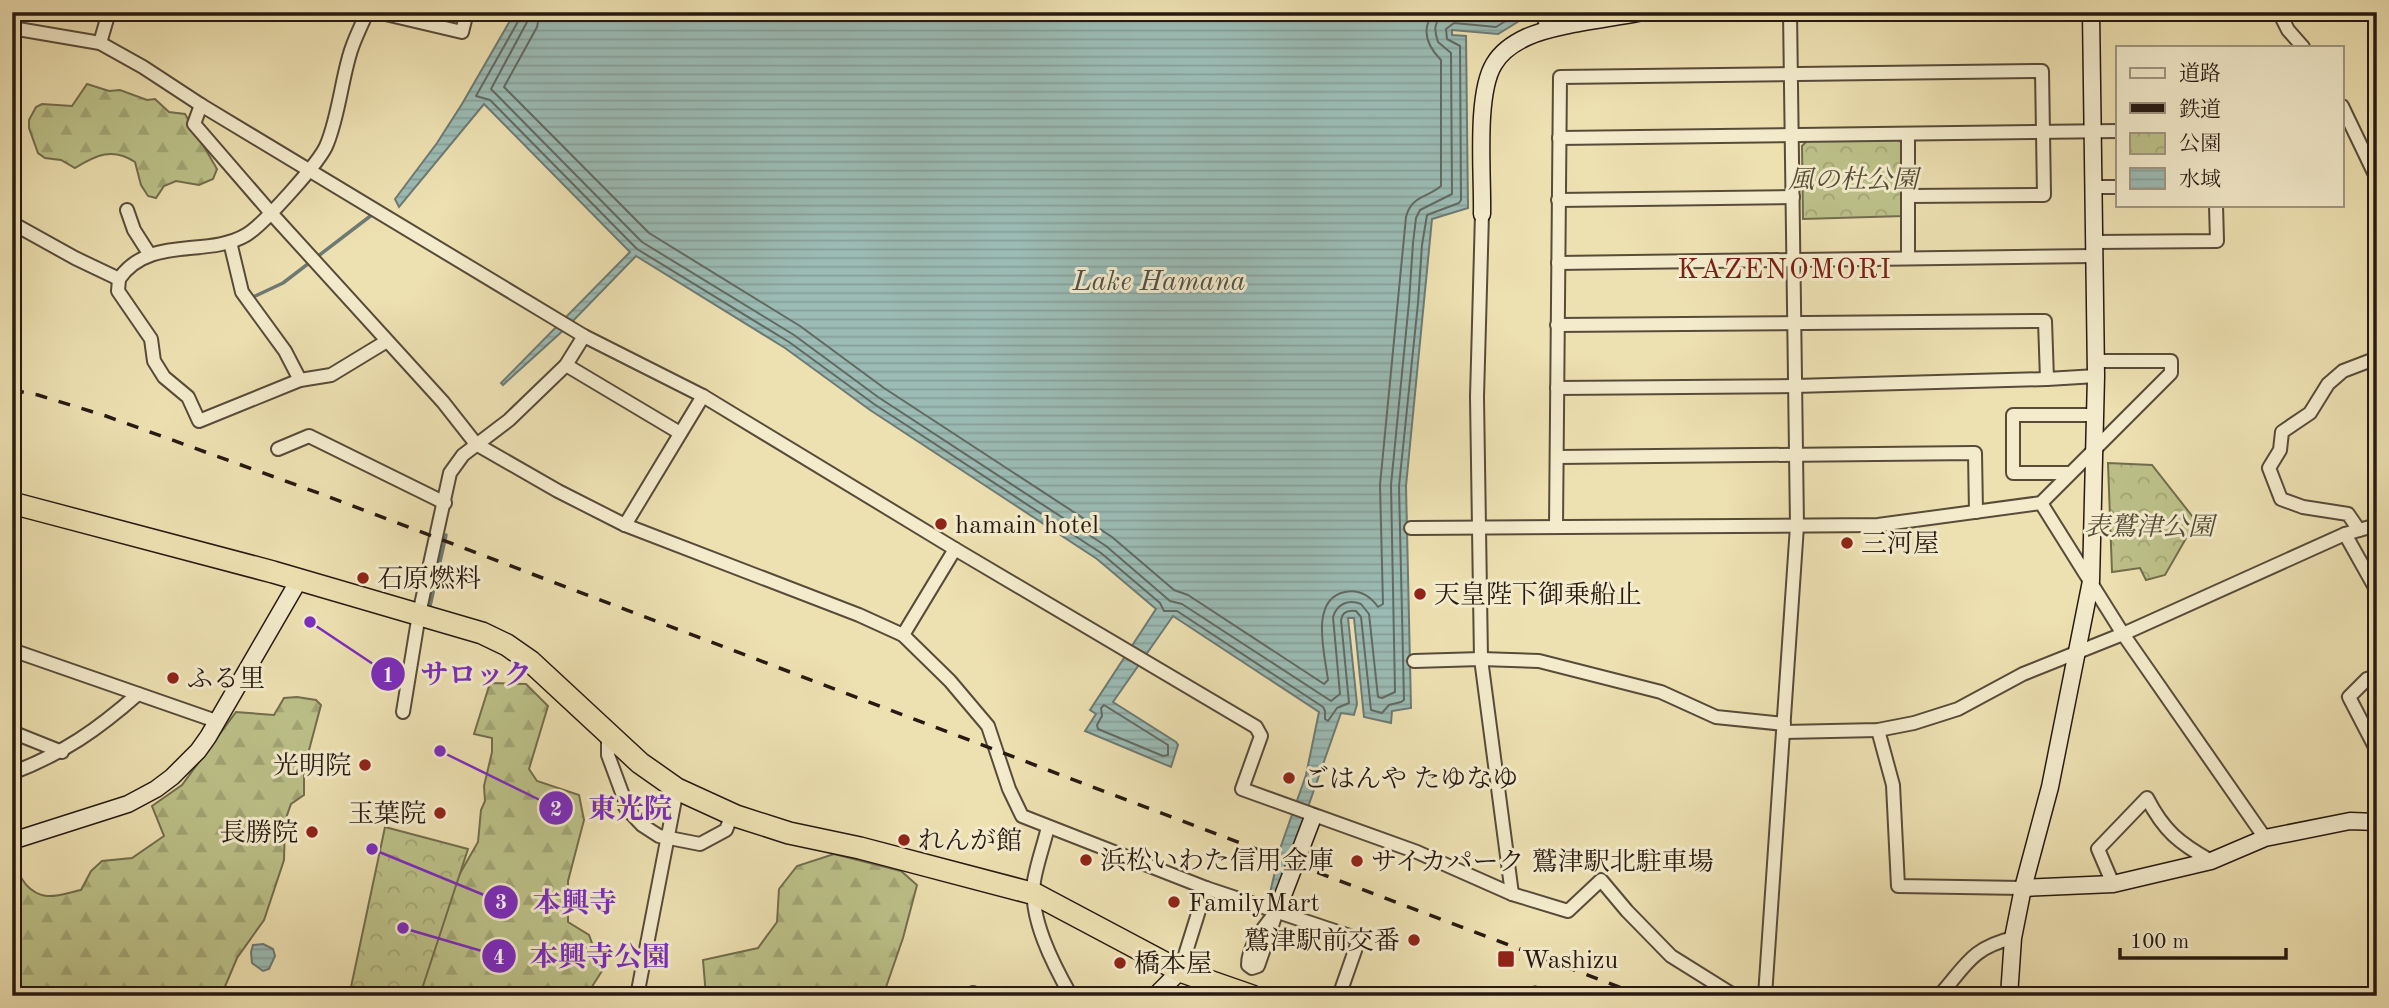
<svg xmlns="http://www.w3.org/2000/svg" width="2389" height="1008" font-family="'Old Standard TT','Noto Serif JP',serif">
	<defs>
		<pattern id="forest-firs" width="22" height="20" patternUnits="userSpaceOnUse" patternTransform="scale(1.75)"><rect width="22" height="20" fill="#bcc189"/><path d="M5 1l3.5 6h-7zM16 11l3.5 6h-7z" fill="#a2a575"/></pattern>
		<pattern id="park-crowns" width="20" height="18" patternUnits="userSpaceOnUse" patternTransform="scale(1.75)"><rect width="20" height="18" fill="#bcc189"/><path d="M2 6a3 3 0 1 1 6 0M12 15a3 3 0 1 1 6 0" fill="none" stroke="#a2a575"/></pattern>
		<pattern id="water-rules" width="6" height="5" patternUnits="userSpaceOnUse" patternTransform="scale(1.75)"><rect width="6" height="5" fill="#9bbbb4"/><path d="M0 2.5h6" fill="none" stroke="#86a09a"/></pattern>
	</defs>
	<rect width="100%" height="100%" fill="#ede0b1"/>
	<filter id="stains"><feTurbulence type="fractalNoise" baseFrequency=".00286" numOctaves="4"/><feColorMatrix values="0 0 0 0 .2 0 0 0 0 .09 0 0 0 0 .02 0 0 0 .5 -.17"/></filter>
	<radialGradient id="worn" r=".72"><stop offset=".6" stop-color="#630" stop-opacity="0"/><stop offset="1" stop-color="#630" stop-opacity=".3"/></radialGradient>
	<g fill="url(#forest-firs)" stroke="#726d4e" stroke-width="2">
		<path d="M87,84L109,91L120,90L147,100L155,99L169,112L185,114L217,169L213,179L199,185L176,181L164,186L156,198L148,196L141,185L135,162C113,147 96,155 75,168L61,160L45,158L38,153L29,128V120L36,107L42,104L72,106Z"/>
		<path d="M490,683L526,684L548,706L529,769L537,781L579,795L584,820L568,881V922L589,935L602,971L586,996H351L355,978L447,896L478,842L481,810L485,801L484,786L492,752V738L474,734Z"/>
		<path d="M297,697L316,700L321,705L304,769V795L291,804L285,821L284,860L264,920L237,958L221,996H12V856C17,873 27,894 47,896C57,897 71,892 81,890L91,871L102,861L132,858L164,836L152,806L182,785L236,712L274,715L284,698Z"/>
		<path d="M834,854L901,871L917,885L903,938L885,990L879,996H706L703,960L758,948L777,922L779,889L797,866Z"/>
	</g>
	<g fill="url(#park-crowns)" stroke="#726d4e" stroke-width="2">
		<path d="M1896,138L1903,144L1904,216L1803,219L1802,146L1808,140Z"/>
		<path d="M2108,463L2152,465L2196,521L2165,575L2146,580L2140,568L2112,572Z"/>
		<path d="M385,827L468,849L421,992L351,987Z"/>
	</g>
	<g fill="url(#water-rules)" stroke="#6d7a73" stroke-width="2">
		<path d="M515,12H1529V15L1498,34L1452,30V35L1466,36L1468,208L1432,219L1406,486L1411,708L1392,711L1391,723L1364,717L1354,618H1348L1357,704L1354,715L1341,713L1276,898L1270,893L1281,846L1306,775L1319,712L1173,616L1113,702L1176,742L1178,745L1171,767L1085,731L1096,714L1090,710L1156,609L1097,559L870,410L785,348L636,256L567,327L503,385L501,383L630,252L484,104L399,207L395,199L437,143L462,104Z"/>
		<path d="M263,944L273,949L275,956L269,969L263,971L252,963L251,952L253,945Z"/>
	</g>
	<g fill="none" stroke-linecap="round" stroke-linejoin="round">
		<g stroke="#616a63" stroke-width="2">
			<path d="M520,12V18L476,96L490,100L637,249L789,342L874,404L1101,553L1160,603L1164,611H1177L1323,707L1325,711V719L1328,721L1337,708L1349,703L1341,620C1342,612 1348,610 1356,611L1361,617L1371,710L1382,713L1389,705L1401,702L1404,700L1399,486L1418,303L1422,245L1427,215L1459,203L1461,200L1460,46L1447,39L1446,29L1454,23L1496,27L1520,12"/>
			<path d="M529,12L527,22L491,89L642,242L794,335L878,397L1106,546L1170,601L1182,604L1331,701L1340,694L1333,617C1337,604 1348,599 1361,604L1369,614L1378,697L1382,698L1395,692L1391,485L1409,302L1413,243L1416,218L1420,210L1452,194L1451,53L1438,42C1423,0 1476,21 1493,18C1495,17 1502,13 1503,12"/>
			<path d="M540,12L537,27L504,87L649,233L800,326L884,388L1112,537L1174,590L1188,595L1324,684L1328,680C1325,655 1309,599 1345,592C1360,589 1370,596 1378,607L1383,604L1380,485L1406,217C1411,196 1427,198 1441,186V60C1427,46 1420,30 1434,12"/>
			<path d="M1104,705L1168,745V755L1163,756L1098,729L1097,725L1102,716L1101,708Z"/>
		</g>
		<g stroke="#6d7a73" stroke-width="3.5">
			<path d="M251,298L283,283L373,214"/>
			<path d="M430,606L446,535"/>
		</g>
		<defs>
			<g id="street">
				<path d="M367,12C361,27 353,41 349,57C341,85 338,117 327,144C321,161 262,226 246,235C207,258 149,235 119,279L118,291L151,339L154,361L164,377L188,397L199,421L300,380L331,375L387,341"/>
				<path d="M377,12L462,32L467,12"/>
				<path d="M1543,12L1547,31"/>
				<path d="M2279,12L2288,30L2303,47"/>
				<path d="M12,28L100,43L143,67L201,105L584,336L703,396L955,549L1256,727L1261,736L1242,789L1417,852L1512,894L1568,911L1601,880L1627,911L1671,956L1735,996"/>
				<path d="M100,43L109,12"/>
				<path d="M201,105L194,124L271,213L443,402L476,444L558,491L625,525L859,615L903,635L950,681L988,726L1009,789L1022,816L1206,888L1359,939L1339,996"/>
				<path d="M2342,106L2377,179"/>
				<path d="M1908,135V258"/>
				<path d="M1559,138L2118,131"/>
				<path d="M2094,187H2118"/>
				<path d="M1558,200L1793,197"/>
				<path d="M127,210L134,230L150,255"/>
				<path d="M1482,214L1477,397L1481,659L1512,894"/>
				<path d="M12,223L75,258L119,279"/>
				<path d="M230,242L242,292L285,351L300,380"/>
				<path d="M2094,242L2217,241L2216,205"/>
				<path d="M1558,263L2094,256"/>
				<path d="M1557,325L2045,321L2047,379L2096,376"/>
				<path d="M566,365L680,433"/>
				<path d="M1557,388L1795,386L2047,379"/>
				<path d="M278,449L309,436L445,503"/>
				<path d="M1557,457L1975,453L1976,512"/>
				<path d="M2070,473H2013V415H2095"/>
				<path d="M2041,503L2123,634L2265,838"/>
				<path d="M625,525L703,396"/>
				<path d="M1556,527L1560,77L2042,71L2044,195L1908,196"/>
				<path d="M1411,528L1878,525L2041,503L2171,373V361H2095"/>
				<path d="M2359,530L2348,514L2303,507L2281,499L2269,468L2280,450L2282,432L2310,413L2328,384L2343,371L2377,358"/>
				<path d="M2345,534L2377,591"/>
				<path d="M903,635L955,549"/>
				<path d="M12,650L216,721"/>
				<path d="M1414,661L1481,659L1539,661L1661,692L1716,717L1784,724"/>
				<path d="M2377,676L2367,679L2349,697L2377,751"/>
				<path d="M403,712L419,614L450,473L463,455L509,420L566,365L584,336"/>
				<path d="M1878,730L1893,785L1898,886L2023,888"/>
				<path d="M12,732L62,752"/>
				<path d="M1784,732L1878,730L1914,723L1958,709L2023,674L2123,634L2345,534L2377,525"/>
				<path d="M608,735V755L625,801V807L642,825L659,836L700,844L726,830L732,814"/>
				<path d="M12,773C64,753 97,730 138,694"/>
				<path d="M1048,827C1044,844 1037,863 1034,881C1029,918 1053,964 1071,996"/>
				<path d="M2113,884L2098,849L2147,798C2164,831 2179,843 2211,861"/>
				<path d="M1277,911L1258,966L1252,968L1248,965C1248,945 1265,926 1277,911Z"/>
				<path d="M1180,971L1206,888"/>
				<path d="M973,993V996"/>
				<path d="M637,996L677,789"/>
				<path d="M1765,996L1797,526L1790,12"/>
				<path d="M1939,996C1966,966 1971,948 2013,938"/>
			</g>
			<g id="secondary">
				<path d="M1482,214C1483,176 1475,95 1494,64C1501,52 1514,43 1527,37C1556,24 1610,19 1643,12"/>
				<path d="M12,841L128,804L156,789L172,777L198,751L208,737L299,580"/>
				<path d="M2023,888L2113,884L2211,861L2265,838L2350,821L2377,822"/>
				<path d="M1277,911L1313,817"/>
				<path d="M1155,996L1180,971"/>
				<path d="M1535,996V995"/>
				<path d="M2009,996L2013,938L2023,888L2050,787L2091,581L2096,376L2091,12"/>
			</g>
			<path id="highway" d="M12,503L273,572L482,633L507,645L530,661L640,763L677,789L736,816L789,833L860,848L1035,894L1180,971L1252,996"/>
		</defs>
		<use href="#street" stroke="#584b3a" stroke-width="16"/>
		<use href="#secondary" stroke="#271912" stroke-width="19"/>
		<use href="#highway" stroke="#271912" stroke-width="24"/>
		<use href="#street" stroke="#f3ebcc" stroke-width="12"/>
		<use href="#secondary" stroke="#f3ebcc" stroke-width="16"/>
		<use href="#highway" stroke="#ede0b1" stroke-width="21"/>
		<path stroke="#271912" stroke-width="3.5" stroke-dasharray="12 12" stroke-linecap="butt" d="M12,390L38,395L106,416L324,495L1643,996"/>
	</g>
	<g fill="#8f2418" stroke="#f3ebcc" stroke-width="2.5">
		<circle cx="941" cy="524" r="7"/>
		<circle cx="1847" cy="543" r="7"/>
		<circle cx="363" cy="578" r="7"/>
		<circle cx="1420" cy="594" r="7"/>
		<circle cx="173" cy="678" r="7"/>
		<circle cx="365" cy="765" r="7"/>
		<circle cx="1289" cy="778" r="7"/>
		<circle cx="440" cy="813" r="7"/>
		<circle cx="312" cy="832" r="7"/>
		<circle cx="904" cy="840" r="7"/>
		<circle cx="1086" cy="860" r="7"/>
		<circle cx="1357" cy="861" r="7"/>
		<circle cx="1174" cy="902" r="7"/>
		<circle cx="1414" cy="940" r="7"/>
		<rect x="1497" y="950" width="18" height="18" rx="3.5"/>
		<circle cx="1120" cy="963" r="7"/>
	</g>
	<g text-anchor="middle" stroke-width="6" stroke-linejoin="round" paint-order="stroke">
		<g font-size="26" font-style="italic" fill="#544b36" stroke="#f3ebcc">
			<text x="1853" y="188">風の杜公園</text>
			<text x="2149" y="535">表鷲津公園</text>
		</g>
		<g font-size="26" fill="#271912" stroke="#f3ebcc" text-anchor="start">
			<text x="955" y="533">hamain hotel</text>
			<text x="1861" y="552">三河屋</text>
			<text x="377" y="587">石原燃料</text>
			<text x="1434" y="603">天皇陛下御乗船止</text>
			<text x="187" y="687">ふる里</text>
			<text x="351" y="774" text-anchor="end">光明院</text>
			<text x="1303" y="787">ごはんや たゆなゆ</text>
			<text x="426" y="822" text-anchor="end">玉葉院</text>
			<text x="298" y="841" text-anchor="end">長勝院</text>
			<text x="918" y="849">れんが館</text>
			<text x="1100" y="869">浜松いわた信用金庫</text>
			<text x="1371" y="870">サイカパーク 鷲津駅北駐車場</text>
			<text x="1188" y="911">FamilyMart</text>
			<text x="1400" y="949" text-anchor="end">鷲津駅前交番</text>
			<text x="1522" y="968">Washizu</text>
			<text x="1134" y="972">橋本屋</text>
		</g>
		<g font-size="28" letter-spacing="2" fill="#7a1f14" stroke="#f3ebcc">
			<text x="1785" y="278">KAZENOMORI</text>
		</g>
		<g font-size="28" font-style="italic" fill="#50524b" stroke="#f3ebcc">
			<text x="1159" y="290">Lake Hamana</text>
		</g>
	</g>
	<path fill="none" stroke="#7b2cbf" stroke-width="2.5" d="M310 622L388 674M440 751L556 808M372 849L501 902M403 928L499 956"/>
	<g fill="#7b2cbf" stroke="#f3ebcc" stroke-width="2.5">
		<circle cx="310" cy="622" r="7"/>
		<circle cx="440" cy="751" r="7"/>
		<circle cx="372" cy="849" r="7"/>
		<circle cx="403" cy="928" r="7"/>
		<circle cx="388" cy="674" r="18"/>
		<circle cx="556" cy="808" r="18"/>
		<circle cx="501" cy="902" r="18"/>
		<circle cx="499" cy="956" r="18"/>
	</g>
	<g font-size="21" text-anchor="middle" font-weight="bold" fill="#fff">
		<text x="388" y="682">1</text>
		<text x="556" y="816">2</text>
		<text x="501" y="909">3</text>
		<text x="499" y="964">4</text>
	</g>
	<g font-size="28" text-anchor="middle" font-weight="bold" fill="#7b2cbf" stroke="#f3ebcc" stroke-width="6" stroke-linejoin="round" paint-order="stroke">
		<text x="476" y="684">サロック</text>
		<text x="630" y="818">東光院</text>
		<text x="575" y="912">本興寺</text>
		<text x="600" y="966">本興寺公園</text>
	</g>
	<rect width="2389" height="1008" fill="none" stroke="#ede0b1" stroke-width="42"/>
	<rect x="14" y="14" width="2361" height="980" fill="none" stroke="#271912" stroke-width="3.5"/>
	<rect x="21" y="21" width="2347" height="966" fill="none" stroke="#271912" stroke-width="2"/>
	<rect x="2116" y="46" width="228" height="161" fill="#f3ebcc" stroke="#a19782" stroke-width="2"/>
	<rect x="2130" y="68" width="35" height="10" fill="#f3ebcc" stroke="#a19782" stroke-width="2"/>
	<text x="2179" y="80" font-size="21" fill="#271912">道路</text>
	<rect x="2130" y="103" width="35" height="10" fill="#271912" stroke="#a19782" stroke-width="2"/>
	<text x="2179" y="116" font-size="21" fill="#271912">鉄道</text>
	<rect x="2130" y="133" width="35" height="21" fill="url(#park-crowns)" stroke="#a19782" stroke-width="2"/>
	<text x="2179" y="150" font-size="21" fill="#271912">公園</text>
	<rect x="2130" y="168" width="35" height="21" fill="url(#water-rules)" stroke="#a19782" stroke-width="2"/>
	<text x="2179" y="186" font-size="21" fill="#271912">水域</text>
	<path d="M2120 948v10h166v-10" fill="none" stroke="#271912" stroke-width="3.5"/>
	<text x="2130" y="948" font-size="21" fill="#271912" stroke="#f3ebcc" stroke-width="5" paint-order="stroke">100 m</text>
	<rect width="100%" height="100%" filter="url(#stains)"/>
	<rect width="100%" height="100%" fill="url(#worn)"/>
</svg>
